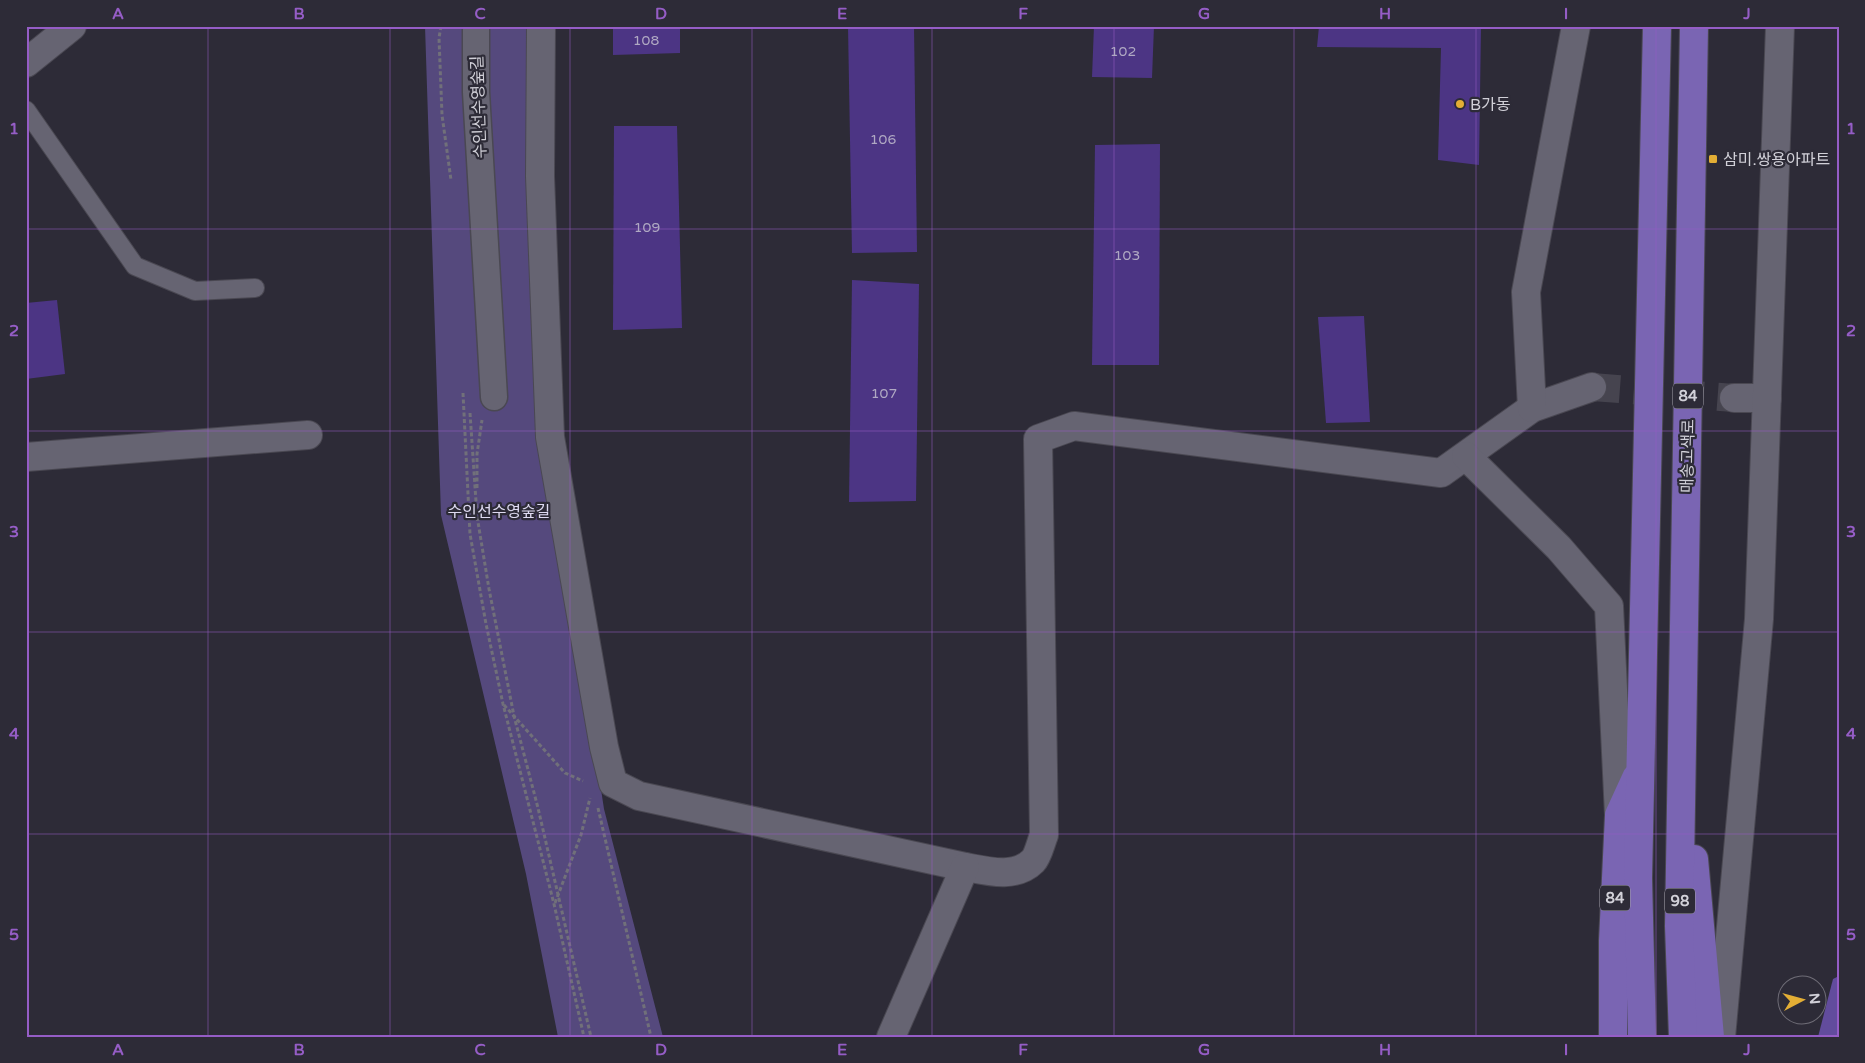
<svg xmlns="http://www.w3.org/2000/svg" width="1865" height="1063" font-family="'Varela Round','Noto Sans KR',sans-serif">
	<rect width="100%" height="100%" fill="#2d2b37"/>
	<path fill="#55497d" d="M425,26H532V338L604,809L663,1037H558L526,874L441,515Z"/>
	<path fill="#624c9d" d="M1839,976V1037H1818L1833,979Z"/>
	<g fill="#4c3584">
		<path d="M613,26H680V53L613,55Z"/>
		<path d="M848,26H914L917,252L852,253Z"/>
		<path d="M1094,26H1154L1152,78L1092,77Z"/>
		<path d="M1319,26H1481L1479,165L1438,160L1441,48L1317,47Z"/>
		<path d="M614,126H677L682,328L613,330Z"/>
		<path d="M1160,144L1159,365H1092L1095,145Z"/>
		<path d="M852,280L919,284L916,501L849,502Z"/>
		<path d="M57,300L65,374L26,379V303Z"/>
		<path d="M1364,316L1370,422L1326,423L1318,317Z"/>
	</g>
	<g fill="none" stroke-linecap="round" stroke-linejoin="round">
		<path stroke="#46444f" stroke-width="28" stroke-dasharray="28 14" stroke-linecap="butt" d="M1592,387L1734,398"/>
		<defs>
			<path id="service" d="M26,110L135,266L195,291L255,288"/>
			<path id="pedestrian" d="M476,26V92L494,397"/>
			<g id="minor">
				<path d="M541,26L540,176L550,437L604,747L613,783L639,796L965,867C987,871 1015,879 1033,861C1038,856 1041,842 1044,835L1038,439L1074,426L1441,473L1532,408L1592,387"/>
				<path d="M26,63L72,26"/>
				<path d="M1734,398H1767"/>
				<path d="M1532,408L1526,292L1576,26"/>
				<path d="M1466,456L1559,548L1609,606L1619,815"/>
				<path d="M26,457L308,435"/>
				<path d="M891,1037L965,867"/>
				<path d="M1721,1037L1759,619L1780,26"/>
			</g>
			<g id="primary">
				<path d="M1694,859L1710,1037"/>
				<path d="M1613,1037V941L1619,815L1636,778"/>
				<path d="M1642,1037L1638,878L1657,26"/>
				<path d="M1683,1037L1679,926L1694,26"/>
			</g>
		</defs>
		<use href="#service" stroke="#4a4852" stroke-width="20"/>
		<use href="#pedestrian" stroke="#4a4852" stroke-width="29"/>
		<use href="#minor" stroke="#4a4852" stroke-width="30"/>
		<use href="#primary" stroke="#4a4852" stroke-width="30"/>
		<g stroke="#71707a" stroke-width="3" stroke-dasharray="4 2.5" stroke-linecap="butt">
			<path d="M441,26L439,38L442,115L451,180"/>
			<path d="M463,393L470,534L486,624L503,704L554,904L584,1037"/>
			<path d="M470,413L477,516L489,589L514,716L538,808L591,1037"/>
			<path d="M477,488V454L482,420"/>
			<path d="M504,705L565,773L583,781"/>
			<path d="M598,808L651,1037"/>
			<path d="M555,903L581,835L590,798"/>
		</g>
		<use href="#service" stroke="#666472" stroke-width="18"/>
		<use href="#pedestrian" stroke="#666472" stroke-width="26"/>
		<use href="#minor" stroke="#666472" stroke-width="28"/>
		<use href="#primary" stroke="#7a65b3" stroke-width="28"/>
	</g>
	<path fill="none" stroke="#955dc6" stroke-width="1" stroke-opacity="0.55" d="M208,26V1037M390,26V1037M570,26V1037M752,26V1037M932,26V1037M1114,26V1037M1294,26V1037M1476,26V1037M1656,26V1037M26,229H1839M26,431H1839M26,632H1839M26,834H1839"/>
	<g fill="#e3ae35" stroke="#2d2b37" stroke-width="2">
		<circle cx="1460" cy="104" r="5"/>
		<rect x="1708" y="154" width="10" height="10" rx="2.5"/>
	</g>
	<g text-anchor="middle" stroke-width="4.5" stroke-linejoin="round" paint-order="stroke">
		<g font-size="14" fill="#b0a9c3">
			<text x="646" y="45">108</text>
			<text x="1123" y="56">102</text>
			<text x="883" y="144">106</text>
			<text x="647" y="232">109</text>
			<text x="1127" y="260">103</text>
			<text x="884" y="398">107</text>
		</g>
		<g fill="#2d2b37" stroke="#a09ea8" stroke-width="1">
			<rect x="1673" y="383.5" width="30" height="25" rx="4"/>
			<rect x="1600" y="885.5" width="30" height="25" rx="4"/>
			<rect x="1665" y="888.5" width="30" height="25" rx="4"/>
		</g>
		<g font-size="15" font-weight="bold" fill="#d1d0d8">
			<text x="1688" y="401">84</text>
			<text x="1615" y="903">84</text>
			<text x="1680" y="906">98</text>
		</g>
		<g font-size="16" fill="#d1d0d8" stroke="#2d2b37" text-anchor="start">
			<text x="1470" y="110">B가동</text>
			<text x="1723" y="165">삼미.쌍용아파트</text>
		</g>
		<g font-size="16" fill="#d1d0d8" stroke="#2d2b37">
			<text transform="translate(478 107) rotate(-92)" y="6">수인선수영숲길</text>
			<text transform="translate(1687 456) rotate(-89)" y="6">매송고색로</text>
		</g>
		<g font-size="16" fill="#dedaf1" stroke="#2d2b37">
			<text x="499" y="517">수인선수영숲길</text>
		</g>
	</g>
	<rect width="1865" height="1063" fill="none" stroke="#2d2b37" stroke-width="55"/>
	<g transform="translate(1802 1000) rotate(84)"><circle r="24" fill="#2d2b37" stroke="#6f6d77"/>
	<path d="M0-4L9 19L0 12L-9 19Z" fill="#e3ae35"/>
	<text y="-8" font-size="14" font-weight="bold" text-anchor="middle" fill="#d1d0d8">N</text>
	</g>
	<rect x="28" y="28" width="1810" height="1008" fill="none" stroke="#955dc6" stroke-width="2"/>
	<g font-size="16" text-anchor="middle" font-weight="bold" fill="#955dc6">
		<text x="118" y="19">A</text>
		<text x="299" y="19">B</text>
		<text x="480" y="19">C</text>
		<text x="661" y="19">D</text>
		<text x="842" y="19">E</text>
		<text x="1023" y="19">F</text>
		<text x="1204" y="19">G</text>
		<text x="1385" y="19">H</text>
		<text x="1566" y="19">I</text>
		<text x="1747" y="19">J</text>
		<text x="14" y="134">1</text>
		<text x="1851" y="134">1</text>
		<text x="14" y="336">2</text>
		<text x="1851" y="336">2</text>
		<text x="14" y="537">3</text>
		<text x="1851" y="537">3</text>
		<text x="14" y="739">4</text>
		<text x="1851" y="739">4</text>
		<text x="14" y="940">5</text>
		<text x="1851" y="940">5</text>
		<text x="118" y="1055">A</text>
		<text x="299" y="1055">B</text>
		<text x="480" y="1055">C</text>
		<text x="661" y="1055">D</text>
		<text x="842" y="1055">E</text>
		<text x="1023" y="1055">F</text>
		<text x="1204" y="1055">G</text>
		<text x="1385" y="1055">H</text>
		<text x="1566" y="1055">I</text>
		<text x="1747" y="1055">J</text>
	</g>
</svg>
